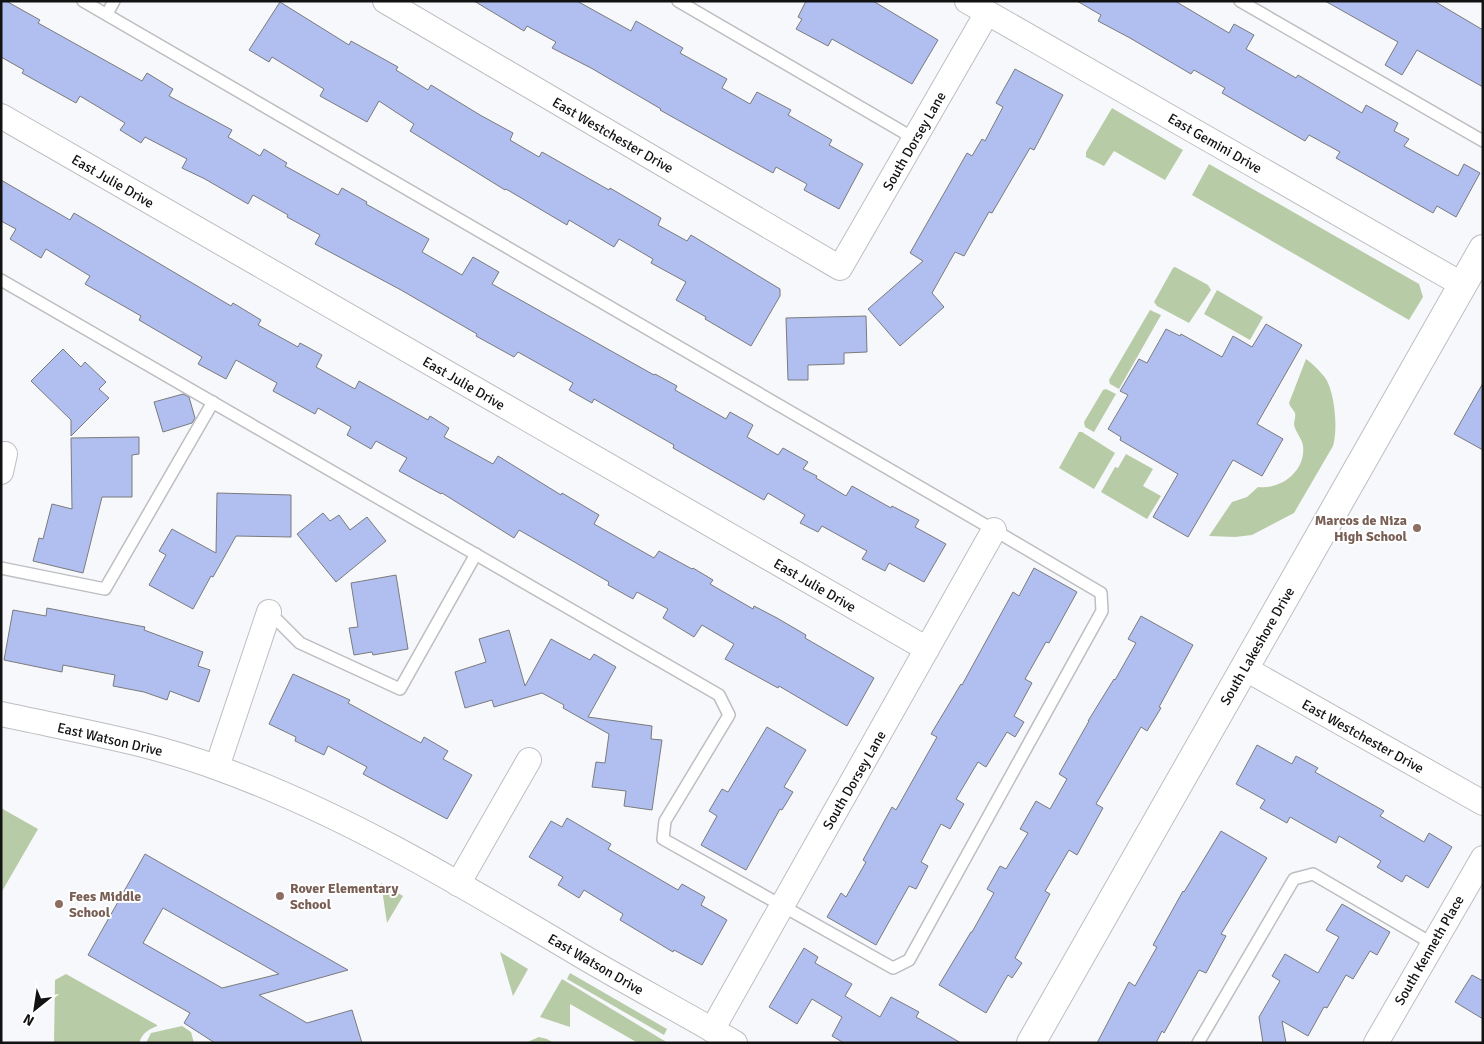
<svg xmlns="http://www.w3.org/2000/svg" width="1484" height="1044" font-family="Signika,sans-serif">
	<rect width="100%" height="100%" fill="#f7f8fb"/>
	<g fill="#b7cca6">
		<path d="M1112,108L1183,150L1165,180L1114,151L1104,166L1086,157V152Z"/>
		<path d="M1209,164L1419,284L1423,297L1409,320L1192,195Z"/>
		<path d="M1175,267L1208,285L1211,290L1189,323L1157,306L1154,302L1173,268Z"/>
		<path d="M1217,290L1263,317L1250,340L1204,314Z"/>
		<path d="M1150,310L1161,315L1119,389L1110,384L1109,380Z"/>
		<path d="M1306,359C1313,364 1321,372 1326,379C1335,394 1338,430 1333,446L1294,513L1252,535L1235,537L1209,536L1232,502L1247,497L1258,487C1281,490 1306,471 1303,446C1302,438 1295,432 1294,424C1294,421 1296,417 1295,413C1293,409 1290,407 1289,403Z"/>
		<path d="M1106,389L1116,394L1094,432L1085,427L1084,422L1103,390Z"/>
		<path d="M1079,432H1082L1115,453L1094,489L1059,468Z"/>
		<path d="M1126,454L1153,469L1143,486L1161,496L1147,519L1101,492L1115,467L1118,468Z"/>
		<path d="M1,808L38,829L1,893Z"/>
		<path d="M381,883L403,896L387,923Z"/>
		<path d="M500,952L528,969L513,996Z"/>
		<path d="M570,973L667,1029L664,1035L567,979Z"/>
		<path d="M66,974L157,1025V1026C148,1030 143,1032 139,1043H54L55,980Z"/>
		<path d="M562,979L668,1043H638L570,1004V1027L540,1017Z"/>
		<path d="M182,1026L191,1032L194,1043H146L151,1033Z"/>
		<path d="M539,1037L547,1039L554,1043H525Z"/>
	</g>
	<g fill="#b1bff0" stroke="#7a7b7d" fill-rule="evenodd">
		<path d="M1,1H6L40,20L38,23L142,81L147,73L173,89L169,96L232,130L228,137L260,156L264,149L287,163L285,166L338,195L342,188L367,202L366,204L429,239L422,252L462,275L473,257L499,272L492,284L654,375L655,374L677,386L675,390L726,419L730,412L753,425L747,437L778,455L783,448L808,462L803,469L817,476L816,478L846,496L852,486L891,508L892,506L919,520L915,527L946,544L924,582L889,563L885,571L862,559L867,551L822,526L818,532L800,523L805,515L768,493L764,500L673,448L674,445L594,399L592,403L569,390L573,383L518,352L514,357L476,336L477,334L401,290L315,244L320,235L287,217L288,215L253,195L248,204L205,179L182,168L187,159L145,137L141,143L120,130L125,123L80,96L76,103L22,73L24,70L1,57Z"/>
		<path d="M474,1H577L631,31L636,21L683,48L680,53L727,79L722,88L750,104L757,92L791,110L788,115L832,140L829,145L863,164L839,209L804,190L807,184L776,167L773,173L726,147L660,110L661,109L591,68L552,48L556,42L527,26L524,31Z"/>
		<path d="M806,1H873L938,40L912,84L832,39L828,46L796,29L802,19L798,17Z"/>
		<path d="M1077,1H1175L1229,33L1234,24L1254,35L1246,49L1296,78L1298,75L1362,113L1366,105L1398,123L1394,131L1409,139L1404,146L1458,176L1464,164L1480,173L1456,217L1437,206L1433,213L1336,158L1340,152L1309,135L1305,141L1222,93L1225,88L1194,70L1191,74L1130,38L1098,21L1101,15Z"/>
		<path d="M1325,1H1434L1483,30V87L1417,50L1402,75L1385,65L1398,42Z"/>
		<path d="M280,2L349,45L351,41L398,67L396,70L428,90L431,85L480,115L513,133L510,140L539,157L542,152L609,190L610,188L661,218L658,225L687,241L691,235L780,289V296L751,346L705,319L706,317L676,300L686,282L651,263L653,259L619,239L614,247L569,220L567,225L506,189L505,190L410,131L414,124L379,101L367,122L320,96L324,89L272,57L269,62L249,50Z"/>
		<path d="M1015,69L1063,95L1034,150L1030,148L992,213L989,212L964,256L955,252L932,293L944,307L900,346L868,309L923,261L910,253L967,153L972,156L982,139L985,141L1003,107L996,103Z"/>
		<path d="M1,180L70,220L74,213L231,306L233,303L261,320L258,325L298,347L300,343L322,355L316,367L355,389L359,381L428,420L430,416L449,428L444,437L493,464L498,456L561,495L562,493L599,515L594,524L654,558L659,551L692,569L693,568L713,580L710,584L753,609L754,606L777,618L806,635L805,638L874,678L847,726L779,686L778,688L725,659L734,644L702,625L694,637L663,618L668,609L637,592L633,599L608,585L609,582L519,530L514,538L442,493L441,494L399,471L407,458L376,441L371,449L347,435L351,427L318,408L315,414L273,391L277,383L236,360L226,379L198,364L202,357L139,320L141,316L85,284L90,276L46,249L41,258L10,239L16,229L1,221Z"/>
		<path d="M866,316L867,352L844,353V364L808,365V380H788L786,318Z"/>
		<path d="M1266,324L1302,345L1257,424L1283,439L1262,476L1233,460L1188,537L1153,517L1178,474L1120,440L1121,437L1108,429L1128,395L1120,391L1139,359L1147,363L1166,329L1180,336L1181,334L1222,357L1233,336L1252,347Z"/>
		<path d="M63,349L81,367L85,362L106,382L99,389L109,398L71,436V420L31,381Z"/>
		<path d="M1483,383V450L1454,434Z"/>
		<path d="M183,394L189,397L195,418L192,423L163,432L154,402Z"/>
		<path d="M139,437V454L132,455V497H102L83,573L33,561L39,538L43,539L52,504L72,509L71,438Z"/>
		<path d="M217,493L291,495V537L236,536L213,577L211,576L193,609L149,585L166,555L159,551L172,529L216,553Z"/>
		<path d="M323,513L330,521L339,515L350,530L367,517L386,541L336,582L297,534Z"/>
		<path d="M1034,568L1077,592L1049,643L1046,642L1025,679L1032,683L1014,716L1024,722L1015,737L1007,732L986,767L978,762L956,799L964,804L950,829L941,824L921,862L928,866L916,889L909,886L876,945L827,917L841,893L846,897L866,862L863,860L892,807L896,810L937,737L931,734L961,684L962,685L1013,592L1019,596Z"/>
		<path d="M396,575L408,649L373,655L372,652L354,655L349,628L358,627L351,583Z"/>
		<path d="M47,608L145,627L144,630L203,652L198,666L210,670L199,702L170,691L167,700L144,692L113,686L115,675L63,665L62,672L4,660L13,610L46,616Z"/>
		<path d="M1141,616L1193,645L1159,707L1161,708L1147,731L1141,727L1096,804L1103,808L1077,855L1069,850L1045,891L1050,894L1015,958L1022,963L1012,978L1008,975L986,1013L939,985L971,932H972L994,893L987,889L1000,866L1006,869L1028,833L1020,829L1036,801L1050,809L1067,779L1059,774L1089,721H1088L1114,679L1115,680L1136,643L1128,639Z"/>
		<path d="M509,630L525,686L551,639L590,660L594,654L616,667L588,717L652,726L651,739L662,740L652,810L624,806L626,791L592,787L596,762L605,763L609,734L563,708L564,705L542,693L494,707L492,700L465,708L455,672L486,662L479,639Z"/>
		<path d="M293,674L350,700L348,703L421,743L424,737L448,751L443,759L472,775L447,819L363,774L367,767L328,746L324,755L295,741L296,737L269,724Z"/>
		<path d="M767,727L806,750L784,787L793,792L782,810L780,809L746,870L701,845L717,816L709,811L722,789L728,792Z"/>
		<path d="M1257,745L1292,764L1296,756L1318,768L1315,772L1384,811L1380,816L1424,842L1429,833L1452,847L1428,888L1406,875L1402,882L1377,867L1381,861L1339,836L1336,843L1290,817L1287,823L1260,808L1265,800L1236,784Z"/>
		<path d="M567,818L611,844L608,849L678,890L682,884L705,897L701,905L727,920L702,965L674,950L673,952L620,920L623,914L584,890L579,898L558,885L563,877L529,857L551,821L562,827Z"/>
		<path d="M1221,831L1267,858L1221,934L1226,936L1206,973L1199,970L1164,1033L1162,1031L1156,1043H1097L1129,982L1135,986L1157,947L1153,945L1183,891L1184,892Z"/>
		<path d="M145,854L348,970L259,995L307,1023L352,1010L362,1043H215L184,1023L190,1013L88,955ZM163,908L279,974L222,988L143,943Z"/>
		<path d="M1342,904L1390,932L1377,955L1370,951L1353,979L1346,975L1327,1008L1324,1007L1308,1036L1282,1021L1286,1043H1263L1259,1017L1280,981L1272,976L1285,954L1318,973L1339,937L1326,930Z"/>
		<path d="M804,948L818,957L815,963L852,984L845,996L880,1017L891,997L919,1012L916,1017L961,1043H844L832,1036L842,1017L812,999L797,1024L769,1007Z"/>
		<path d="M1472,975L1483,981V1019L1455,1002Z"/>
	</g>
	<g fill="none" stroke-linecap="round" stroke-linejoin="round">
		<defs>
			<g id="service">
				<path d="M678,1L915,139"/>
				<path d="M1240,1L1483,141"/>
				<path d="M107,14L114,1"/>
				<path d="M1,280L719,695L729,715L665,821L663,839L893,968L909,960L1102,611L1101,593L994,530L83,1"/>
				<path d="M1,568L105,589L213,402"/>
				<path d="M269,612L300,643L400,689L476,554"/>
				<path d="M1198,1043L1294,879L1313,874L1433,944"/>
			</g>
			<g id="minor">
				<path d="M385,1L840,268L987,13"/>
				<path d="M967,1L1463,285"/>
				<path d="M1,116L927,649"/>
				<path d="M1,472L5,454"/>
				<path d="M1244,668L1483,803"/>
				<path d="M1,714C74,730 148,742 218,768C340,812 454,880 565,946C621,980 679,1010 735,1043"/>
				<path d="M217,767L269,612"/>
				<path d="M458,884L529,760"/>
				<path d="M712,1030L994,530"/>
				<path d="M1376,1043L1483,858"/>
			</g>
			<path id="tertiary" d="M1031,1043L1483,249"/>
		</defs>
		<use href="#service" stroke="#bdbec1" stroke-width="14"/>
		<use href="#minor" stroke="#bdbec1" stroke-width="26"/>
		<use href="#tertiary" stroke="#bdbec1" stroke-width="30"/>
		<use href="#service" stroke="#fff" stroke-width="11"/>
		<use href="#minor" stroke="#fff" stroke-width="24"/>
		<use href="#tertiary" stroke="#fff" stroke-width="28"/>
	</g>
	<g fill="#8d6e63" stroke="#fff" stroke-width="2">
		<circle cx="1417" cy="528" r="5"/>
		<circle cx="280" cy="896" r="5"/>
		<circle cx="59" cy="904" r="5"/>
	</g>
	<g text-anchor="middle" stroke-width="4" stroke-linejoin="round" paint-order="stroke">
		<g font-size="14" fill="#121213" stroke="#fff">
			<text transform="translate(613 135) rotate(30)" y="5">East Westchester Drive</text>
			<text transform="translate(914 141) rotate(-60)" y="5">South Dorsey Lane</text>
			<text transform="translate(1215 143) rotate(30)" y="5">East Gemini Drive</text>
			<text transform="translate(113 181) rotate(30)" y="5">East Julie Drive</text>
			<text transform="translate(464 383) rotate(30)" y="5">East Julie Drive</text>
			<text transform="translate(815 585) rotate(30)" y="5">East Julie Drive</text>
			<text transform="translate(1257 646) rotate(-60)" y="5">South Lakeshore Drive</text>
			<text transform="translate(1363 736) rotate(29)" y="5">East Westchester Drive</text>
			<text transform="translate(110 739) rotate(13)" y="5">East Watson Drive</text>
			<text transform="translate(854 780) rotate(-60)" y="5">South Dorsey Lane</text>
			<text transform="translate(1429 950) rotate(-60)" y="5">South Kenneth Place</text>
			<text transform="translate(596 964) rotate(30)" y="5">East Watson Drive</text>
		</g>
		<g font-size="14" font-weight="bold" fill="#785e54" stroke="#fff" text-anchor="start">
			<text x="1407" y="525" text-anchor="end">Marcos de Niza<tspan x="1407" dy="16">High School</tspan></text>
			<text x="290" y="893">Rover Elementary<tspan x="290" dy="16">School</tspan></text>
			<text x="69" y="901">Fees Middle<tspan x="69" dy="16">School</tspan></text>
		</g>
	</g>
	<rect width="1484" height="1044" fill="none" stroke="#121213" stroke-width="5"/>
	<g transform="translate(35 1009) rotate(210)" stroke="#ffffff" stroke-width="4" paint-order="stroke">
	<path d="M0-4L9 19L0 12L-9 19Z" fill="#121213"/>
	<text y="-8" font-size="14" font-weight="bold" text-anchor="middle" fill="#121213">N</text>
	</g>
</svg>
